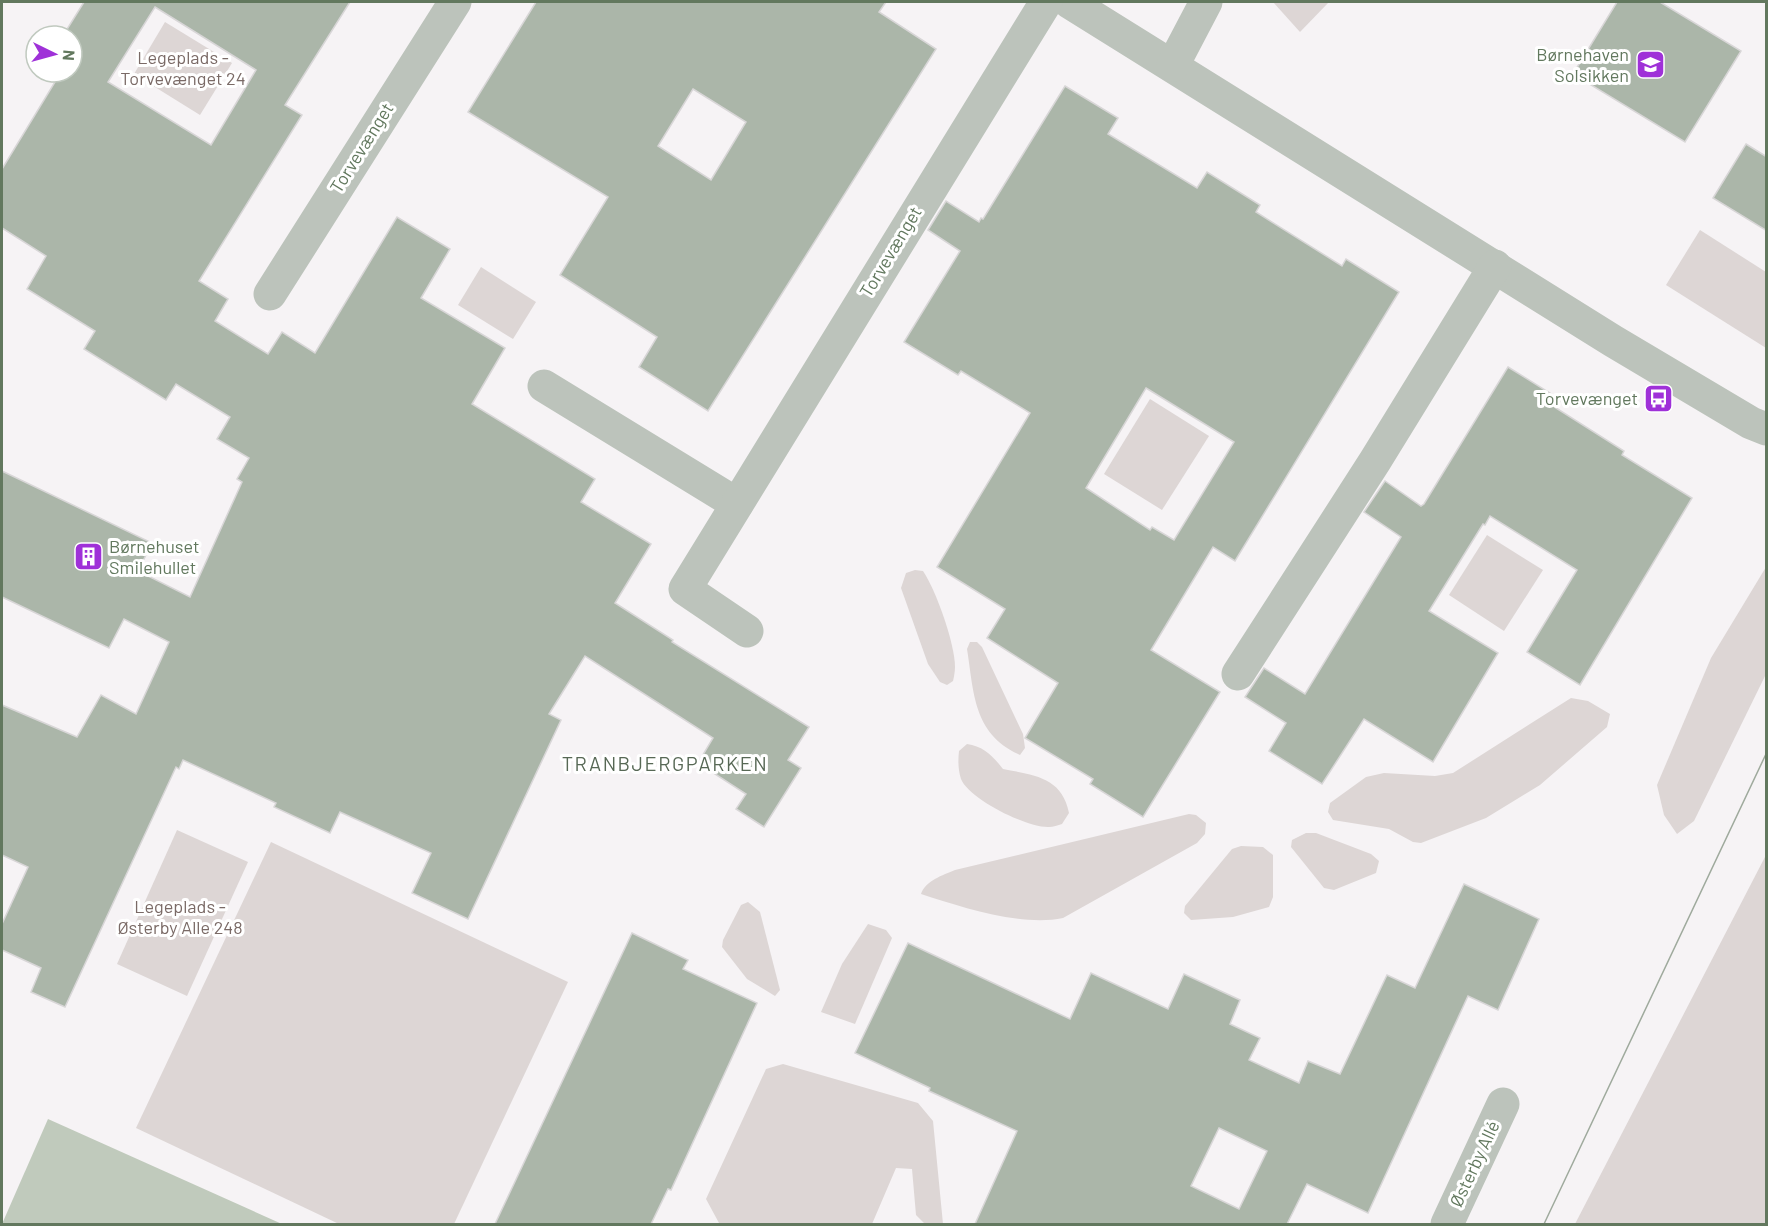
<svg xmlns="http://www.w3.org/2000/svg" width="1768" height="1226" font-family="Barlow,sans-serif">
	<rect width="100%" height="100%" fill="#f6f3f5"/>
	<g fill="#ddd6d5">
		<path d="M1273,2H1329L1300,32Z"/>
		<path d="M165,22L232,63L200,115L134,74Z"/>
		<path d="M1700,230L1766,272V348L1666,285Z"/>
		<path d="M481,267L536,302L513,339L458,305Z"/>
		<path d="M1150,399L1209,436L1162,510L1104,474Z"/>
		<path d="M1487,535L1543,570L1504,631L1449,595Z"/>
		<path d="M1766,567V674L1694,821L1677,834L1664,815L1657,785L1711,658Z"/>
		<path d="M915,570L923,571C936,590 955,644 955,667C955,671 954,677 953,681L947,685L940,682L928,664L901,588L906,573Z"/>
		<path d="M970,642H977L982,647L1023,734L1025,748L1020,755C973,734 974,693 967,649Z"/>
		<path d="M1571,698L1588,701L1610,714L1607,727L1540,785L1486,818L1421,843L1413,842L1389,829L1333,820L1328,812L1330,803L1366,777L1384,773L1435,776L1453,773Z"/>
		<path d="M967,744C983,746 993,756 1003,769C1034,775 1062,777 1069,813L1062,824C1058,825 1053,827 1049,827C1027,828 969,799 961,779C958,770 958,760 959,751Z"/>
		<path d="M1189,814L1196,815L1206,823L1205,834L1197,843L1063,918C1022,927 961,907 921,894C925,881 943,875 955,870Z"/>
		<path d="M177,830L248,862L187,996L117,964Z"/>
		<path d="M1306,833H1316L1371,854L1379,861L1376,873L1334,890L1324,888L1291,847L1292,840Z"/>
		<path d="M271,842L568,982L454,1224H339L136,1128Z"/>
		<path d="M1241,846L1263,847L1273,855V897L1269,907L1233,917L1191,920L1184,913L1185,906L1232,849Z"/>
		<path d="M1766,855V1224H1575Z"/>
		<path d="M748,902L760,912L780,990L775,996L747,979L722,947L723,940L741,905Z"/>
		<path d="M868,924L886,930L892,938L855,1024L821,1012L842,964Z"/>
		<path d="M783,1064L918,1103L933,1121L943,1224H925L916,1215L912,1169L896,1168L872,1224L719,1223L706,1199L766,1069Z"/>
	</g>
	<path fill="#c0cabc" d="M48,1119L282,1224H2Z"/>
	<g fill="#abb6a9" stroke="#d8d6d7" stroke-width="1.5" fill-rule="evenodd">
		<path d="M84,2H350L285,105L302,115L199,281L228,299L215,321L268,354L282,332L315,353L397,217L450,249L421,298L505,348L472,404L595,479L581,502L651,544L615,603L673,640L672,642L809,727L788,760L801,768L764,827L736,809L746,794L698,763L713,738L585,656L549,714L561,720L468,919L412,893L431,853L340,812L330,833L274,807L276,803L183,760L179,769L176,767L65,1007L31,992L41,968L2,950V924L28,867L2,855V705L77,737L101,695L136,714L169,642L124,619L109,648L2,597V471L152,543L138,571L190,597L242,482L237,479L249,458L217,439L230,417L176,384L166,400L84,349L95,331L27,289L46,256L2,228V169L61,72H72V55L79,43L72,39V36L64,34ZM155,7L256,70L211,145L108,82Z"/>
		<path d="M536,2H886L879,12L936,49L708,411L639,367L657,337L560,275L608,197L468,112ZM693,89L746,122L711,180L658,146Z"/>
		<path d="M1617,2H1660L1741,51L1685,142L1573,74Z"/>
		<path d="M1065,86L1118,118L1108,134L1197,188L1207,172L1260,205L1256,212L1342,266L1346,259L1399,292L1235,561L1213,547L1151,650L1220,692L1143,817L1090,784L1093,779L1025,738L1058,683L987,638L1005,609L937,567L1030,413L961,371L958,375L904,342L960,251L928,230L946,201L979,222L981,218L983,219ZM1146,388L1234,442L1174,540L1152,527L1150,530L1086,488Z"/>
		<path d="M1746,144L1767,157V231L1713,198Z"/>
		<path d="M1508,367L1561,400L1556,408L1624,451L1622,455L1692,498L1580,685L1527,652L1577,570L1490,516L1485,525L1483,524L1429,611L1498,653L1433,762L1364,719L1322,784L1269,751L1286,723L1245,697L1264,668L1305,694L1401,537L1364,512L1385,481L1421,506L1424,504Z"/>
		<path d="M1464,884L1539,919L1498,1010L1468,996L1368,1213L1307,1184L1287,1224H975L1017,1131L929,1091L930,1088L855,1053L908,943L1070,1019L1091,973L1168,1009L1184,974L1240,1000L1230,1024L1260,1038L1249,1060L1299,1083L1308,1061L1340,1074L1387,975L1415,988ZM1219,1128L1267,1151L1239,1209L1191,1186Z"/>
		<path d="M632,933L688,960L683,969L757,1003L671,1190L668,1189L651,1224H495Z"/>
	</g>
	<g fill="none" stroke-linecap="round" stroke-linejoin="round">
		<g stroke="#bcc3bb" stroke-width="33">
			<path d="M1069,2L1613,341L1751,423L1766,429"/>
			<path d="M1173,65L1206,2"/>
			<path d="M270,294L455,2"/>
			<path d="M544,386L737,504"/>
			<path d="M747,631L685,589L1046,2"/>
			<path d="M1238,674L1375,461L1495,266"/>
			<path d="M1447,1224L1503,1104"/>
		</g>
		<path stroke="#9faa9d" stroke-width="1.5" d="M1544,1224L1766,754"/>
	</g>
	<defs>
		<symbol id="school-square" viewBox="-11 -11 22 22"><rect x="-9" y="-9" width="18" height="18" rx="4" fill="#9f31d8" stroke="#fff"/><path d="M0-5L7-2L0 1L-7-2ZM-4 1L0 2.5L4 1V4Q0 6-4 4Z" fill="#fff"/></symbol>
		<symbol id="bus-square" viewBox="-11 -11 22 22"><rect x="-9" y="-9" width="18" height="18" rx="4" fill="#9f31d8" stroke="#fff"/><path d="M-5-6H5V4H4V6H2V4H-2V6H-4V4H-5ZM-3.5-4V0h7V-4ZM-3.5 1.2v1.5H-2V1.2ZM2 1.2v1.5H3.5V1.2Z" fill="#fff"/></symbol>
		<symbol id="building-square" viewBox="-11 -11 22 22"><rect x="-9" y="-9" width="18" height="18" rx="4" fill="#9f31d8" stroke="#fff"/><path d="M-4-6H4V6H1V3H-1V6H-4ZM-2.5-4.3h1.7v1.8h-1.7ZM.8-4.3h1.7v1.8H.8ZM-2.5-1h1.7V.8h-1.7ZM.8-1h1.7V.8H.8Z" fill="#fff"/></symbol>
	</defs>
	<g fill-rule="evenodd">
		<use href="#school-square" x="1634" y="48" width="33" height="33"/>
		<use href="#bus-square" x="1642" y="382" width="33" height="33"/>
		<use href="#building-square" x="72" y="540" width="33" height="33"/>
	</g>
	<g text-anchor="middle" stroke-width="6" stroke-linejoin="round" paint-order="stroke">
		<g font-size="18" fill="#62785e" stroke="#fff" text-anchor="end">
			<text x="1629" y="61">Børnehaven<tspan x="1629" dy="21">Solsikken</tspan></text>
			<text x="1638" y="405">Torvevænget</text>
			<text x="109" y="553" text-anchor="start">Børnehuset<tspan x="109" dy="21">Smilehullet</tspan></text>
		</g>
		<g font-size="18" fill="#7a6a66" stroke="#fff">
			<text x="183" y="64">Legeplads -<tspan x="183" dy="21">Torvevænget 24</tspan></text>
			<text x="180" y="913">Legeplads -<tspan x="180" dy="21">Østerby Alle 248</tspan></text>
		</g>
		<g font-size="18" fill="#62785e" stroke="#fff">
			<text transform="translate(362 148) rotate(-58)" y="6">Torvevænget</text>
			<text transform="translate(891 252) rotate(-59)" y="6">Torvevænget</text>
			<text transform="translate(1475 1164) rotate(-65)" y="6">Østerby Allé</text>
		</g>
		<g font-size="20" letter-spacing="1.5" fill="#576855" stroke="#fff">
			<text x="665" y="771">TRANBJERGPARKEN</text>
		</g>
	</g>
	<rect width="1768" height="1226" fill="none" stroke="#62785e" stroke-width="6"/>
	<g transform="translate(54 54) rotate(95)"><circle r="28" fill="#ffffff" stroke="#c0c9bf" stroke-width="1.5"/>
	<path d="M0-4.5L10 22L0 15L-10 22Z" fill="#9f31d8"/>
	<text y="-9" font-size="16" font-weight="bold" text-anchor="middle" fill="#62785e">N</text>
	</g>
</svg>
